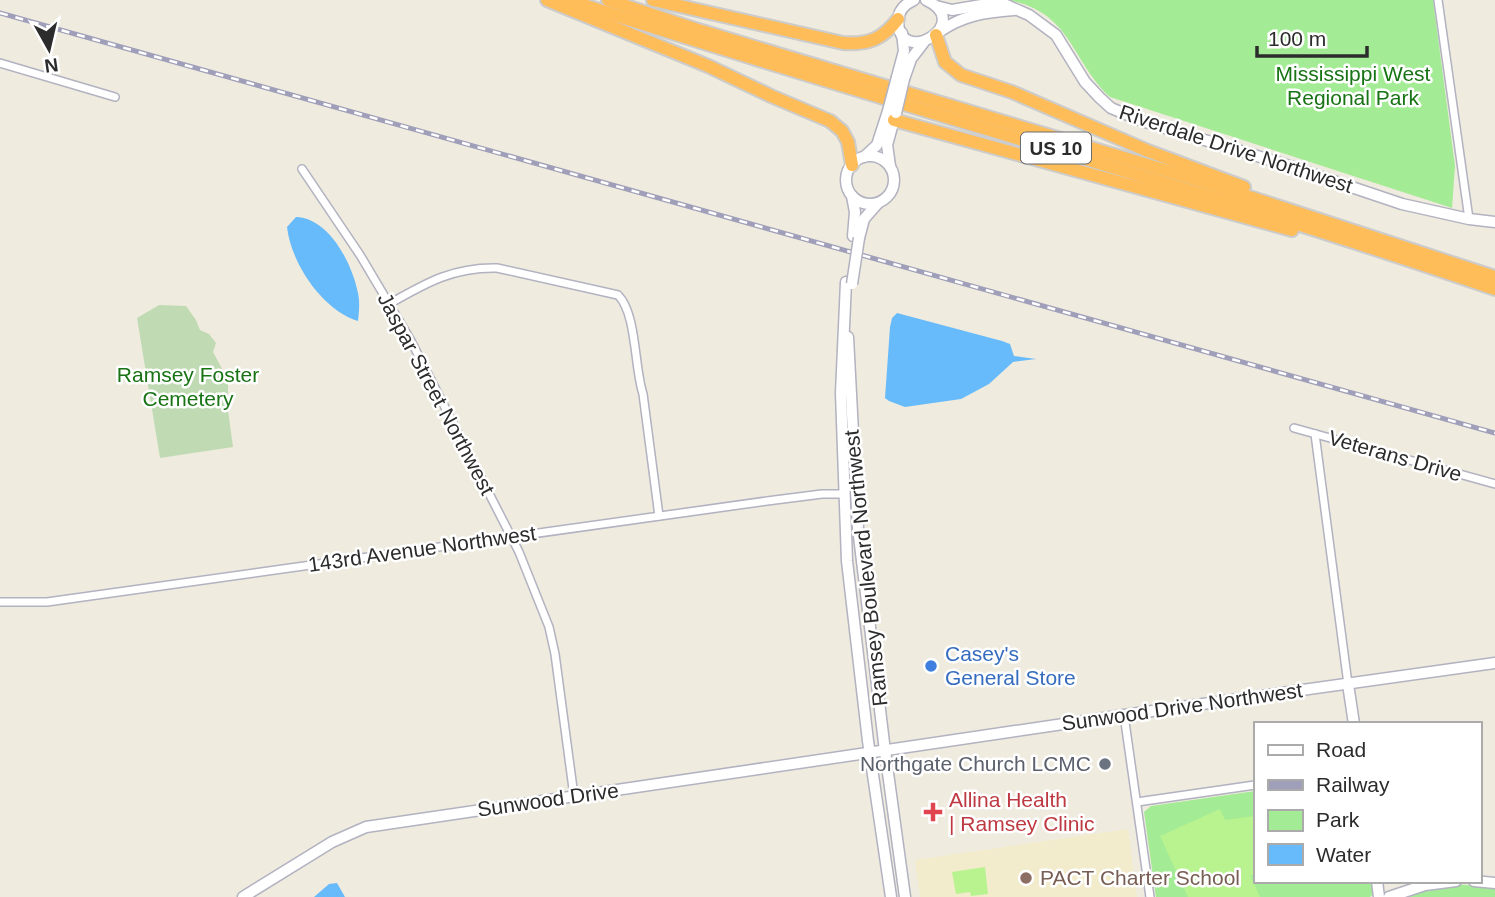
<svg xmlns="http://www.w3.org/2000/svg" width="1495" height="897" font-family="Arial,sans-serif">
	<rect width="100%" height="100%" fill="#efebde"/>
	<path fill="#f2eccc" d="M1128,829L1137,897H920L915,860Z"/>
	<g fill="#a4eb95">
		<path d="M1009,0H1433L1455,166L1452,208L1110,97C1070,59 1072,13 1009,0Z"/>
		<path d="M1255,791V881H1371L1373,894L1370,897H1156L1144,812L1151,806Z"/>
		<path d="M1451,884L1495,887V897H1397L1416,891Z"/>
	</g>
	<path fill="#c0dbb3" d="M159,305L186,306L196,320L200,330L209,334L216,343L213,352L228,380V410L233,447L160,458L137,318Z"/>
	<g fill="#b8f390">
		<path d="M1220,809L1225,820L1255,816V875H1250L1260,897H1188L1160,836Z"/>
		<path d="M985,867L988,894L971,896L970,892L956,894L952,872Z"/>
	</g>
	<g fill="#67bbfb">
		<path d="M296,217C329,218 352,263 358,293C360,302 359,312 358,321C322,310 291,263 287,227Z"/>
		<path d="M897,313L1002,341L1010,344L1014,356L1036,359L1013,362L989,384L961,399L905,407L889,401L885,398L890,327L892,318Z"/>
		<path d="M337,883L345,897H314L329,884Z"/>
	</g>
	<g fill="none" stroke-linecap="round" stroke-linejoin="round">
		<defs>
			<g id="street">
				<path d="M1438,0L1469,219"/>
				<path d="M0,63L115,97"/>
				<path d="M302,169L360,255L410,339L519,552L549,627L555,654L574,796"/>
				<path d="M389,304C426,283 453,267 497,268L618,295C637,314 634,367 643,394L659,516"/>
				<path d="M1294,428L1495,484"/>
				<path d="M1315,434L1348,684"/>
				<path d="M0,602H47L767,501L822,494H844"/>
				<path d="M1124,715L1150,897"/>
				<path d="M1137,802L1255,785"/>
			</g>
			<g id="secondary">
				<path d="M914,0C905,4 898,10 898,21C899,69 976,23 926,0"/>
				<path d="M936,6L952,10L993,3L1004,4L1029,15L1056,35L1085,82L1100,98L1111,108L1142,121L1280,163L1402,204L1469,219L1495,222"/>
				<path d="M939,32C963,15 986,12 1014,10"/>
				<path d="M897,77L904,51L902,33"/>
				<path d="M904,79L911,59L924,42"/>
				<circle cx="870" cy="180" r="24"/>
				<path d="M864,157L877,145L888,111"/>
				<path d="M890,166L887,145L895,116"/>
				<path d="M852,196L855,212L853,236"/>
				<path d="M859,238L864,219L878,203"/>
				<path d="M846,282L841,393L847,561L868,741L891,897"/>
				<path d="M848,337L858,528L885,751L905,897"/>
				<path d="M1348,684L1354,724"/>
				<path d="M1377,881L1379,897"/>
				<path d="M1474,881L1495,883"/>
				<path d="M243,897L332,842L366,827L1124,715L1495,663"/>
				<path d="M1389,897L1425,885L1456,881"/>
			</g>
			<g id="highway">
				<path d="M547,0L708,66L771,96L830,121L842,131L848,142L852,165"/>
				<path d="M568,0C876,100 1188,184 1495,289"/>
				<path d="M608,0L695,29L1194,179L1495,277"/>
				<path d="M653,0L843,43C868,45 883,39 898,19"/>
				<path d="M936,35L945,62L961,75L1012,92L1148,151L1244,187"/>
				<path d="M894,120L1292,230"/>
			</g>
		</defs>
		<use href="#street" stroke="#b2b2c1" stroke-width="10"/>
		<use href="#secondary" stroke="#b2b2c1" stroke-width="13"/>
		<use href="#highway" stroke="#ccc" stroke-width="16"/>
		<use href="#street" stroke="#fff" stroke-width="7"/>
		<use href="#secondary" stroke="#fff" stroke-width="10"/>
		<use href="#highway" stroke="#ffbd59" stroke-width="12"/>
		<defs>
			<path id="rail" d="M0,13L1495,433"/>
		</defs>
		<use href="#rail" stroke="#a09fb9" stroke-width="5"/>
		<use href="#rail" stroke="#fff" stroke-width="2.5" stroke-dasharray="8" stroke-linecap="butt"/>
		<defs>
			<g id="secondary-bridge">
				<path d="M888,111L897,77"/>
				<path d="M896,113L904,79"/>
				<path d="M852,284L859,238"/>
			</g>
		</defs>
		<use href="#secondary-bridge" stroke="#b2b2c1" stroke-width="13" stroke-linecap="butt"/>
		<use href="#secondary-bridge" stroke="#fff" stroke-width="10"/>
	</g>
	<circle fill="#3f7fe0" stroke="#fff" stroke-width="2.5" cx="931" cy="666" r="7"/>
	<circle fill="#6b7280" stroke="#fff" stroke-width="2.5" cx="1105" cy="764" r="7"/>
	<path fill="#e0444e" stroke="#fff" stroke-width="2.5" d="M929.5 801.5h7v7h7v7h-7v7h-7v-7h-7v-7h7z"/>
	<circle fill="#8d6e63" stroke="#fff" stroke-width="2.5" cx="1026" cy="878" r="7"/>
	<g text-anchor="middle" stroke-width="5" stroke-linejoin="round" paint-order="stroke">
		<rect fill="#fff" stroke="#6b6b6b" stroke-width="2" x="1021" y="132.5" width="70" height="31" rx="5"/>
		<g font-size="19" font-weight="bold" fill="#2c2c2c">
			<text x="1056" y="155">US 10</text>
		</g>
		<g font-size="21" fill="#177313" stroke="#fff">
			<text x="1353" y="81">Mississippi West<tspan x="1353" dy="24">Regional Park</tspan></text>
			<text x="188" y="382">Ramsey Foster<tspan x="188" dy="24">Cemetery</tspan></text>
		</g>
		<g font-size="21" fill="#2c2c2c" stroke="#fff">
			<text transform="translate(1236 149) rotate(18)" y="7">Riverdale Drive Northwest</text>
			<text transform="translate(436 394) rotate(62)" y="7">Jaspar Street Northwest</text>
			<text transform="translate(1395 456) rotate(16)" y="7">Veterans Drive</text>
			<text transform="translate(422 549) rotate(-8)" y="7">143rd Avenue Northwest</text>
			<text transform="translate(866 568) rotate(-96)" y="7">Ramsey Boulevard Northwest</text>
			<text transform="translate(1182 707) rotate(-8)" y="7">Sunwood Drive Northwest</text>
			<text transform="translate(548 800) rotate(-8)" y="7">Sunwood Drive</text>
		</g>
		<g font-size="21" fill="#366cbe" stroke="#fff" text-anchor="start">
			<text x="945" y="661">Casey's<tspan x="945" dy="24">General Store</tspan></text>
		</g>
		<g font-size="21" fill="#5b616d" stroke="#fff" text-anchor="end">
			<text x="1091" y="771">Northgate Church LCMC</text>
		</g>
		<g font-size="21" fill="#be3a42" stroke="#fff" text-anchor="start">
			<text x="949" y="807">Allina Health<tspan x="949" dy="24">| Ramsey Clinic</tspan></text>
		</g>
		<g font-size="21" fill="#785e54" stroke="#fff" text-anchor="start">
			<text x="1040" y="885">PACT Charter School</text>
		</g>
	</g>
	<rect x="1254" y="722" width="228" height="161" fill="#ffffff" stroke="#ababab" stroke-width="2"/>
	<rect x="1268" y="745" width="35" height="10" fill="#ffffff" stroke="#ababab" stroke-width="2"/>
	<text x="1316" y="757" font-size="21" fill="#2c2c2c">Road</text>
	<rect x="1268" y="780" width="35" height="10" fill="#a09fb9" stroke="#ababab" stroke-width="2"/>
	<text x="1316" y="792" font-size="21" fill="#2c2c2c">Railway</text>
	<rect x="1268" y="810" width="35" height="21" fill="#a4eb95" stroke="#ababab" stroke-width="2"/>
	<text x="1316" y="827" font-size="21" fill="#2c2c2c">Park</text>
	<rect x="1268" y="844" width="35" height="21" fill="#67bbfb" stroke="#ababab" stroke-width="2"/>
	<text x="1316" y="862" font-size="21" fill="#2c2c2c">Water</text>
	<g transform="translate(49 49) rotate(172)" stroke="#ffffff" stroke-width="5" paint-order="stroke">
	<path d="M0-5L12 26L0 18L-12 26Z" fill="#2c2c2c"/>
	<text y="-10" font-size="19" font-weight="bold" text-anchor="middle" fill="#2c2c2c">N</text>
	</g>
	<path d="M1257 46v10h110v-10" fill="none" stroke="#2c2c2c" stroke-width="3.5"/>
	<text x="1268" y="46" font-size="21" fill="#2c2c2c" stroke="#ffffff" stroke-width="5" paint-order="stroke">100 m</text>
</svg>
